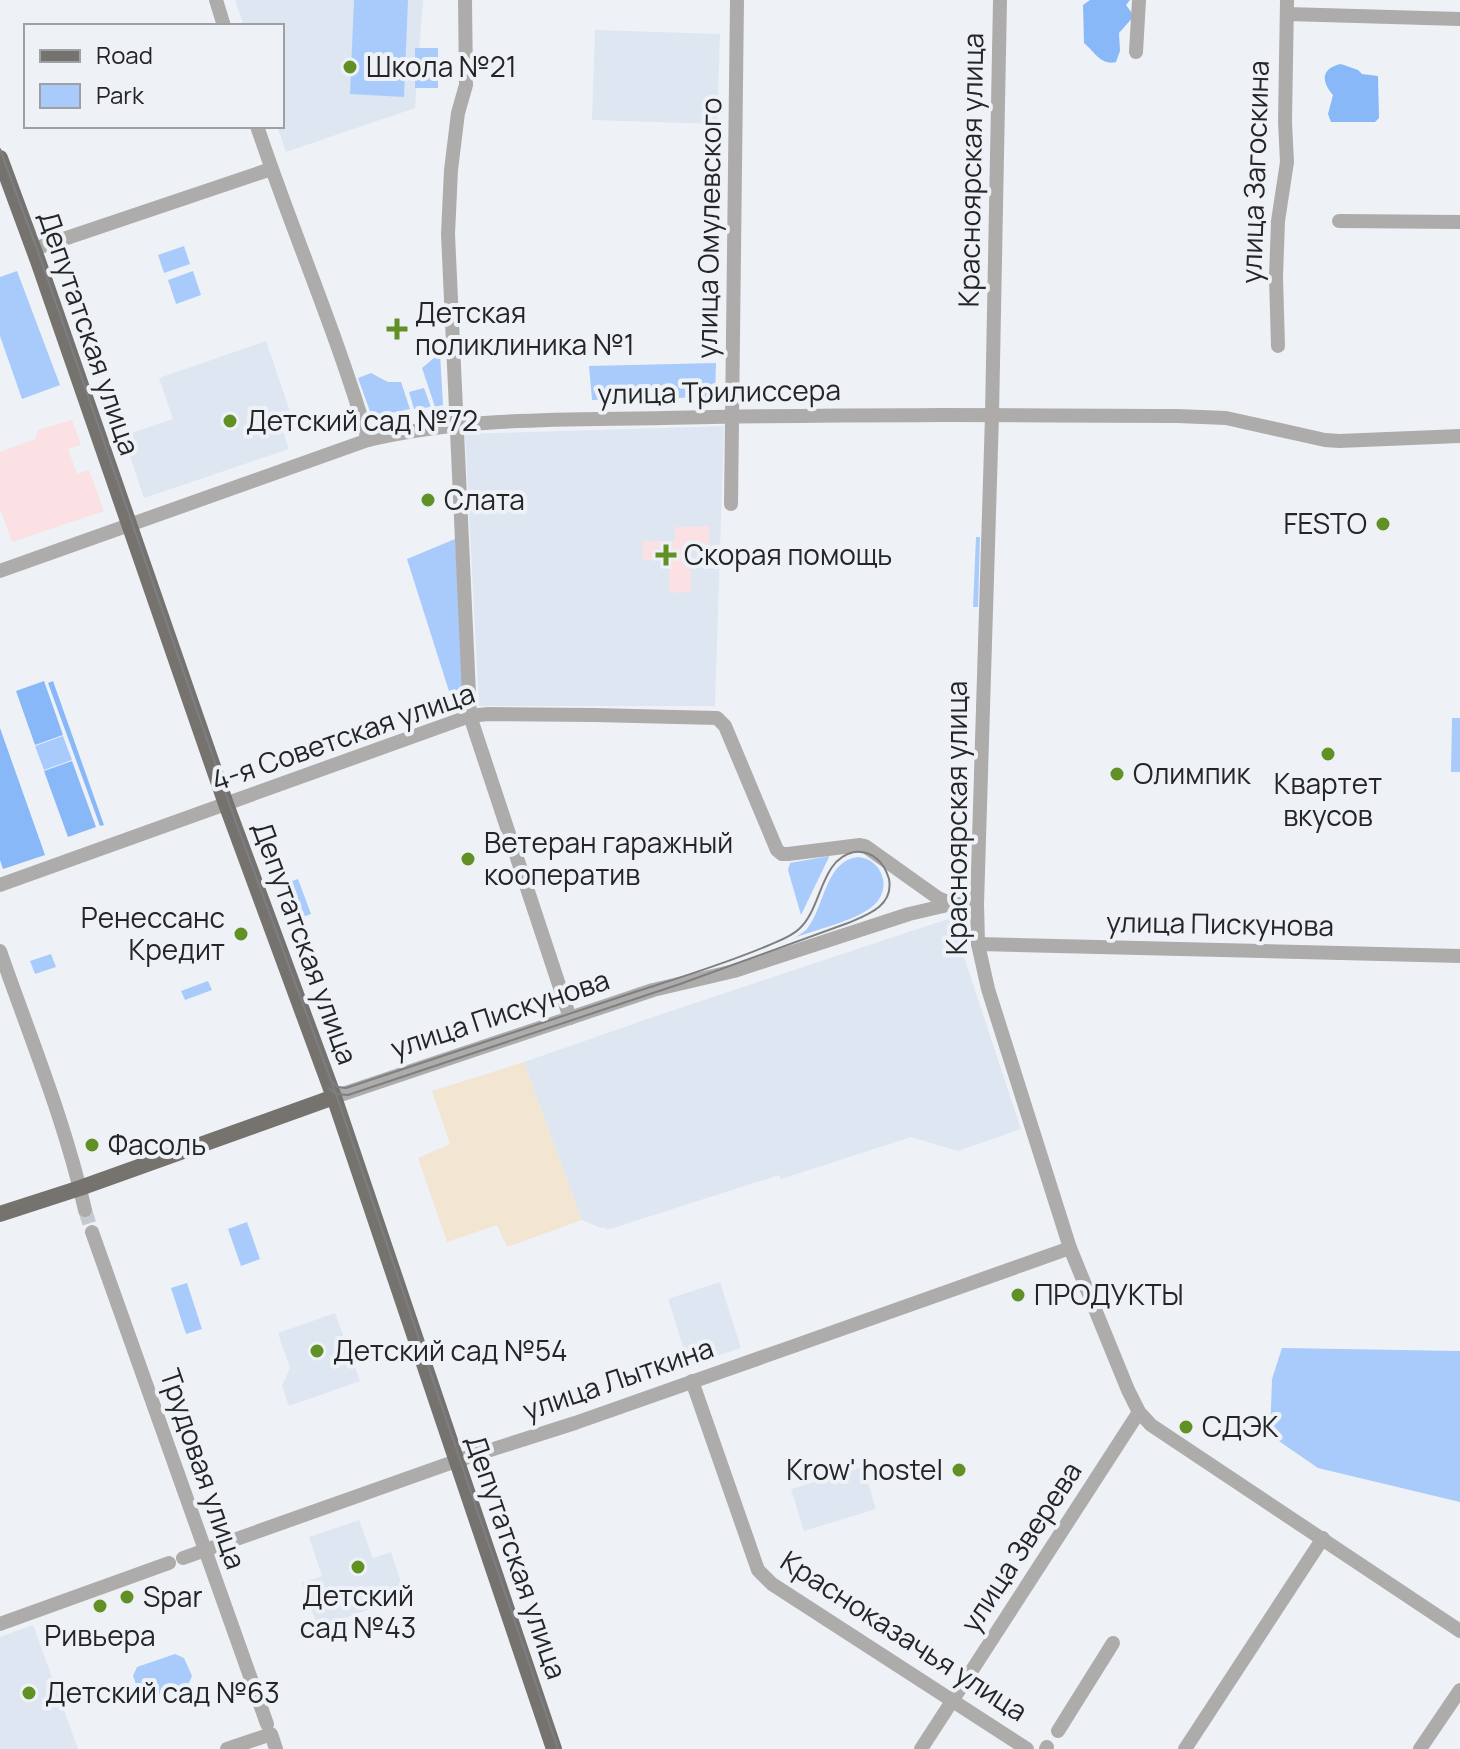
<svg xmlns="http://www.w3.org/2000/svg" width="1460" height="1749" font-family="Manrope,sans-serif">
	<rect width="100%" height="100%" fill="#eef2f7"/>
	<path fill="#f2e6d2" d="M524,1062L582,1220L507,1247L497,1225L447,1242L418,1158L450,1144L432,1091Z"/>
	<g fill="#dee6f2">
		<path d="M235,0H423L415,108L286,152L277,126H282V26H244Z"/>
		<path d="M595,30L720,34L717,124L592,120Z"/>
		<path d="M266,341L294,423L282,428L289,449L144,498L123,436L173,419L159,378Z"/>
		<path d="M724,426L715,706H479L465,434Z"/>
		<path d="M951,918L1021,1129L958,1151L911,1137L781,1179L779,1175L607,1230L606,1228H601L582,1220L524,1062L662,1014Z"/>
		<path d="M720,1282L741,1348L689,1365L668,1299Z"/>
		<path d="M335,1313L360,1381L289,1406L282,1386L290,1368L278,1333Z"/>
		<path d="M863,1467L876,1509L804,1531L791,1489Z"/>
		<path d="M359,1520L373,1558L391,1552L406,1597L318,1627L302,1583L322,1576L309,1537Z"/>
		<path d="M33,1625L78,1749H0V1637Z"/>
	</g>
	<g fill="#fbe0e4">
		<path d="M72,420L81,445L68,449L77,474L89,470L104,511L12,542L0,509V452L35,439L38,430Z"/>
		<path d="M709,526V549L690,550L691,592L670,593L669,560H643L642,541H675V527Z"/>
	</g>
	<g fill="#a8cbfb">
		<path d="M354,0H408L404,97L350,94Z"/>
		<rect x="415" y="48" width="23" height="40"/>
		<path d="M184,246L190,264L164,273L158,255Z"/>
		<path d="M17,271L60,385L22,399L0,336V277Z"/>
		<path d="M193,271L201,295L176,304L168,280Z"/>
		<path d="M440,353L443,405L435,407L422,368Z"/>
		<path d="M716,363L715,397L592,400L589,366Z"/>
		<path d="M371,373L388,382H401L410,409L372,417L358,378Z"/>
		<path d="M424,388L431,407L414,409L409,392Z"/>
		<path d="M976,537H980L978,607H973Z"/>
		<path d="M455,539L465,707L455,710L407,559Z"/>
		<path d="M1452,718H1460V772H1451Z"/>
		<path d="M63,736L72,760L44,770L35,746Z"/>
		<path d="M829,856V857L801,915L788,870L790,863Z"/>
		<path d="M858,857C869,858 879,865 882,876C886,886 882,898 874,905C860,919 816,930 796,937C800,934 804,932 807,929C825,907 825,861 858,857Z"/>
		<path d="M298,879L311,914L295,920L283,884Z"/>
		<path d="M51,954L56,967L35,974L30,961Z"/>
		<path d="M208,981L212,990L185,1000L181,991Z"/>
		<path d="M247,1222L260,1259L241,1266L228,1229Z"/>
		<path d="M187,1283L202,1329L186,1334L171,1288Z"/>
		<path d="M1282,1348L1460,1351V1502L1318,1468L1270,1435L1272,1379Z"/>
		<path d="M175,1654L184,1658L192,1676L188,1685L150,1698L140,1695L133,1676L137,1667Z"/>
	</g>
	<g fill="#89b8f8">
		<path d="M1090,0H1130L1126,5L1134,16L1119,33L1120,51L1116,62C1101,66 1094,51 1084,43L1083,5Z"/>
		<path d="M1341,64L1358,70L1362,74L1378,76L1379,118L1375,122H1331L1328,114L1333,95C1321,81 1321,68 1341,64Z"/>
		<path d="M44,681L63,735L35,745L16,691Z"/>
		<path d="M53,681L104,825L100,826L48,683Z"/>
		<path d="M0,728L45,855L3,869L0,860Z"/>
		<path d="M72,761L96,827L68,837L44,771Z"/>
	</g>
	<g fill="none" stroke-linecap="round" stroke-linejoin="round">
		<path stroke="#c6c9cd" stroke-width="14" stroke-dasharray="14 7" stroke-linecap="butt" d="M85,1210L92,1232"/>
		<g stroke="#aeacaa" stroke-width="14">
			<path d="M216,0L224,26"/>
			<path d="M465,0L466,85L458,113L451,170L448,234L470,716L570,1018"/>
			<path d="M1000,0L992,415L977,904L978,944L988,989L1070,1248L1128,1390L1139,1412L1151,1425L1460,1631"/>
			<path d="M1287,14L1460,19"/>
			<path d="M1136,52L1139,0"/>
			<path d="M257,126C292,231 337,333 368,440"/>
			<path d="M1339,221L1460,222"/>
			<path d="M34,249L271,169"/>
			<path d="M1278,346L1276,277L1278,221L1287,162L1285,122L1287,0"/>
			<path d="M731,504L737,0"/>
			<path d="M0,571L368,440C466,417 564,420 663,418C834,414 1006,415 1177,416L1226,418L1325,440L1339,441L1460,436"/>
			<path d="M0,885L470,716L488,714L594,715L717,718L725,726L777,850L782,854H788L860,845L865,846L938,898L952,904"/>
			<path d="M978,944L1460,956"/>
			<path d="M0,951C30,1037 65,1121 85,1210"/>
			<path d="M334,1097L653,990L734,971L909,914L952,904H977"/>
			<path d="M92,1232L267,1724"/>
			<path d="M692,1381L758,1570L772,1584L1027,1749"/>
			<path d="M183,1558L459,1460L575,1423L791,1347L1070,1248"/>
			<path d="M0,1624L169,1563"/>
			<path d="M1058,1731L1113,1643"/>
			<path d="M227,1749L271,1734L276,1749"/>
			<path d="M921,1749L1139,1412"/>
			<path d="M1046,1749L1047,1747"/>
			<path d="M1185,1749L1323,1538"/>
			<path d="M1420,1749L1460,1690"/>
		</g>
		<g stroke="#76736f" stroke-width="16">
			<path d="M0,158L38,261L226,804L334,1097L554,1749"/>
			<path d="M0,1214L80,1188L334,1097"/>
		</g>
		<g stroke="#7d7f82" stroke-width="2">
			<path d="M0,149L41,260L229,803L336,1094L558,1749"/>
			<path d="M329,1088L336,1094L348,1095L680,984L848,923C867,915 894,906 889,879C887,872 883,864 877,859C870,853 862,851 854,852C820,859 822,909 799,929C791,937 778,941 767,946C722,965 675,979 629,994C535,1026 440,1056 346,1088L338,1087L332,1082"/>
		</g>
	</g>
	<g fill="#619024" stroke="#eef2f7" stroke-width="3">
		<circle cx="350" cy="67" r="8"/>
		<path d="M393 317h8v8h8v8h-8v8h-8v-8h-8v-8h8z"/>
		<circle cx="230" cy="421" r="8"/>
		<circle cx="428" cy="500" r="8"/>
		<circle cx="1383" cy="524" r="8"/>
		<path d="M662 543h8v8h8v8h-8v8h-8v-8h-8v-8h8z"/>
		<circle cx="1328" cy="754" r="8"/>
		<circle cx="1117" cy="774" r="8"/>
		<circle cx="468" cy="859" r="8"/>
		<circle cx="241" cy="934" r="8"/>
		<circle cx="92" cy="1145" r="8"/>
		<circle cx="1018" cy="1295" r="8"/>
		<circle cx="317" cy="1351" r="8"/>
		<circle cx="1186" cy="1427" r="8"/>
		<circle cx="959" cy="1470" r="8"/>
		<circle cx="358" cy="1567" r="8"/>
		<circle cx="127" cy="1597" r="8"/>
		<circle cx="100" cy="1606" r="8"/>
		<circle cx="29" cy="1693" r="8"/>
	</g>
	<g text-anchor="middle" stroke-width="8" stroke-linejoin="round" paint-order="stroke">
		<g font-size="28" fill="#242527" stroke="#eef2f7" text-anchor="start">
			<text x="366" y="77">Школа №21</text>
			<text x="415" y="323">Детская<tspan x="415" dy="32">поликлиника №1</tspan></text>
			<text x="246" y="431">Детский сад №72</text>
			<text x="444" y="510">Слата</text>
			<text x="1367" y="534" text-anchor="end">FESTO</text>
			<text x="684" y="565">Скорая помощь</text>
			<text x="1133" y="784">Олимпик</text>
			<text x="1328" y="794" text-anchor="middle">Квартет<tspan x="1328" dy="32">вкусов</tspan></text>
			<text x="484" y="853">Ветеран гаражный<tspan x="484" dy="32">кооператив</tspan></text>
			<text x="225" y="928" text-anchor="end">Ренессанс<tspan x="225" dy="32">Кредит</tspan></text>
			<text x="108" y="1155">Фасоль</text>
			<text x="1034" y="1305">ПРОДУКТЫ</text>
			<text x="333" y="1361">Детский сад №54</text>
			<text x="1202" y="1437">СДЭК</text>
			<text x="943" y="1480" text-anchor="end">Krow' hostel</text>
			<text x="358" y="1606" text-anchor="middle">Детский<tspan x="358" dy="32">сад №43</tspan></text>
			<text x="143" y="1607">Spar</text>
			<text x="100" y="1646" text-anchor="middle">Ривьера</text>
			<text x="45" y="1703">Детский сад №63</text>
		</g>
		<g font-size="28" fill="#242527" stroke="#eef2f7">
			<text transform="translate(971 170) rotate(-89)" y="10">Красноярская улица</text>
			<text transform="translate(1255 172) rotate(-88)" y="10">улица Загоскина</text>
			<text transform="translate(709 228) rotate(-89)" y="10">улица Омулевского</text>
			<text transform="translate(89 333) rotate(71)" y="10">Депутатская улица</text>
			<text transform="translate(719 392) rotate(-1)" y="10">улица Трилиссера</text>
			<text transform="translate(343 737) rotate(-19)" y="10">4-я Советская улица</text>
			<text transform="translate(957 818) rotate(-90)" y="10">Красноярская улица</text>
			<text transform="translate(1220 924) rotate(1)" y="10">улица Пискунова</text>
			<text transform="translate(305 943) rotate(70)" y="10">Депутатская улица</text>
			<text transform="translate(500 1014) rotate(-18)" y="10">улица Пискунова</text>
			<text transform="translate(618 1379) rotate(-19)" y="10">улица Лыткина</text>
			<text transform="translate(203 1469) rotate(71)" y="10">Трудовая улица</text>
			<text transform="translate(1021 1547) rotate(-57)" y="10">улица Зверева</text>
			<text transform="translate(516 1557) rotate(71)" y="10">Депутатская улица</text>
			<text transform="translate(904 1636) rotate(33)" y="10">Красноказачья улица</text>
		</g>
	</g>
	<rect x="24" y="24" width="260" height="104" fill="#eef2f7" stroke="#9da0a4" stroke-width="2"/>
	<rect x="40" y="50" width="40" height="12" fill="#76736f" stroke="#9da0a4" stroke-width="2"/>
	<text x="96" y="64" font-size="24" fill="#242527">Road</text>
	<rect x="40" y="84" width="40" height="24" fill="#a8cbfb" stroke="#9da0a4" stroke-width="2"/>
	<text x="96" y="104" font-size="24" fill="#242527">Park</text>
</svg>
